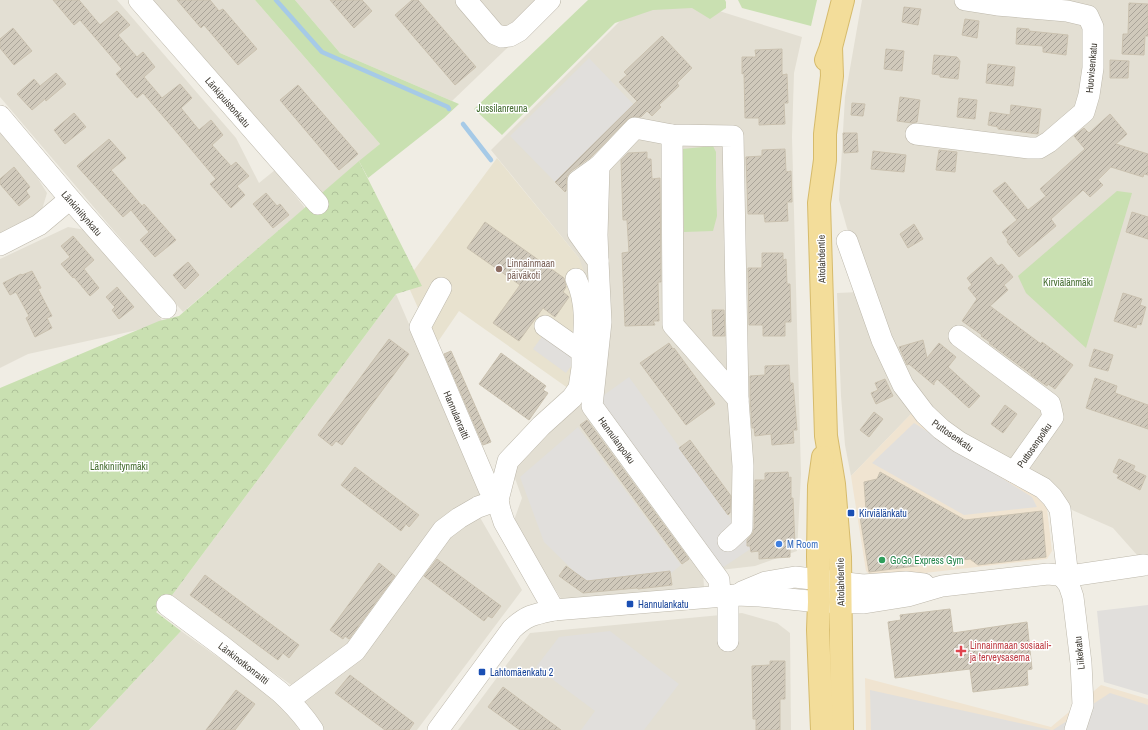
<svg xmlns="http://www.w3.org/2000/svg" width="1148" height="730" font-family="'Archivo Narrow',sans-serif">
	<defs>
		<pattern id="forest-crowns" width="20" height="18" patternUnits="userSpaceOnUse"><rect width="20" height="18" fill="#c9e0b1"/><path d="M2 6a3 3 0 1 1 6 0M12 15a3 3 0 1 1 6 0" fill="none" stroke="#aec199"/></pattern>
		<pattern id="building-hatch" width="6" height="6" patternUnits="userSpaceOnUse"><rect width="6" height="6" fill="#d0c9bb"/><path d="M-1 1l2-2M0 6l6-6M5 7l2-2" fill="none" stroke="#aaa499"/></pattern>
	</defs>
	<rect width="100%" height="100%" fill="#f0ede4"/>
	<g fill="#e3dfd3">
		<path d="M0,0H117L236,138L259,183L275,170L305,208L183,312L0,97Z"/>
		<path d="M152,0H255L380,144L319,196Z"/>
		<path d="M295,0H557L452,101L340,53Z"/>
		<path d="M684,0L802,37L794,73L792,137L801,474L797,551L755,566L703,572L704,587L562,600L513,523L522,498L511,467L585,393L579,258L491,150L627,14Z"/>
		<path d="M862,0H1148V561L1137,555L1113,528L1072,510L1054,491L952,430L909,382L873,299L847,228L839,200L845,97Z"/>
		<path d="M0,133L37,177L47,193L41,213L0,233Z"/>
		<path d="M68,227L86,230L165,324L28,354L0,368V259Z"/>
		<path d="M859,292L913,412L851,476L845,445L841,396L837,293Z"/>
		<path d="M396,294L482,493L471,502L522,590L417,730H322L294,687L170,598Z"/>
		<path d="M742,613L777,623L790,633L791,730H458L530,633Z"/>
		<path d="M181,631L281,702L299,730H89Z"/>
	</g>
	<g fill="#f0e4d1">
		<path d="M913,412L1039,497L1047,509L1052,551L1047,559L881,578L871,576L866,571L851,476Z"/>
		<path d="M865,678L1051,727L1101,685L1148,699V730H866Z"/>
	</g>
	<path fill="#e8e2cf" d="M497,158L579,258L591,290L572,391L459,311L435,346L406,281Z"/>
	<g fill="#c9e0b1">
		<path d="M255,0H295L340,53L459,104L444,118L368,178L359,161L380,144Z"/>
		<path d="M588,0H725L726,2V8L710,19L692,8L653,10L615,23L502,135L474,109Z"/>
		<path d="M738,0H817L811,26L742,8Z"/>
		<path d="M713,146L716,152V186L717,216L713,231L684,232L682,149Z"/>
		<path d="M1117,191L1132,193L1086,348L1026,293L1018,276Z"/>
	</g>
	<path fill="url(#forest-crowns)" d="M359,161L422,286L396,294L170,598L156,612L181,631L89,730H0V388L159,321L179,316Z"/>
	<g fill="#e1dfdc">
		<path d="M589,58L637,108L555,182L510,136Z"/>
		<path d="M548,328L581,352L566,373L533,349Z"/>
		<path d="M629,377L752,548L722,568L597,400Z"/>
		<path d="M914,423L1032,497L1037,507L964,515L872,463Z"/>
		<path d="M578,427L681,565L670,574L585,582L544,542L520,477Z"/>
		<path d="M1148,605V695L1104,682L1097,611Z"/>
		<path d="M610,631L679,684L644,730H581L595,711L536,667L559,637Z"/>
		<path d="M870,690L1051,730H871Z"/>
		<path d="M1110,693L1148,705V730H1053Z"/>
	</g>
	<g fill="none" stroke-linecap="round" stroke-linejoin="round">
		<g stroke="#a6cae7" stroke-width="4.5">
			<path d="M276,0L322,52L448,107L449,109"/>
			<path d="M463,124L491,160"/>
		</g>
	</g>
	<g fill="url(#building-hatch)" stroke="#cac1af">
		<path d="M53,0H79L100,25L117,11L130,25L118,35L137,57L143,52L155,67L144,77L162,98L180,84L192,98L181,108L199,130L211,120L223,135L212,145L231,166L236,162L249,176L237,186L245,195L231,208L210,184L216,179L174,129L143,93L137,98L116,74L122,69L80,20L74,25Z"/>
		<path d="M177,0H210L219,11L223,9L257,49L238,65L204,25L201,28Z"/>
		<path d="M330,0H362L372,11L354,28Z"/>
		<path d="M412,0H418L476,67L455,85L395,15Z"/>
		<path d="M1129,3L1148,4V36H1145L1144,55L1122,54L1123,34H1128Z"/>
		<path d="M904,7L921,9L918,25L902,22Z"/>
		<path d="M965,19L979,21L977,38L962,35Z"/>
		<path d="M13,28L32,51L14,65L0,48V39Z"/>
		<path d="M1017,28L1029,29V31L1068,35L1066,55L1043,52V46L1016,44Z"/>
		<path d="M662,36L692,68L677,83L679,86L659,105L661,107L652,116L647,111L641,117H632L627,120L591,157L571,171L567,176L566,191L565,192L555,182L637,101L619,82L627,75L624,72Z"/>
		<path d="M782,49V75L787,74L788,103H784L785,124L759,125V118H745L744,73L742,74V57H756L755,50Z"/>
		<path d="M886,49L904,51L902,71L884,69Z"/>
		<path d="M934,55L957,57L960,61L958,79L940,77V75L932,74Z"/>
		<path d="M1110,60L1129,61L1128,78H1110Z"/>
		<path d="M988,64L1015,67L1013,86L986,83Z"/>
		<path d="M56,73L66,84L46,101L45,99L32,110L17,94L34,79L40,86Z"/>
		<path d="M298,85L358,154L339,170L280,100Z"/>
		<path d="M900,97L920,100L917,122L912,123L897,121Z"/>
		<path d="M959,98L977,100L975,119L957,117Z"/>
		<path d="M852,103L865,104L863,116L851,115Z"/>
		<path d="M1011,105L1041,109L1038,134L998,129V127L988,125L990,112L1010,115Z"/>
		<path d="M74,113L86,127L65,144L54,130Z"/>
		<path d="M1110,114L1127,134L1116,144L1148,154V175L1144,174L1143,177L1111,167L1098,180L1103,185L1090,197L1083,190L1051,219L1056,226L1019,257L1007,242L1008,240L1002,232L1017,220L993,191L1005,182L1028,210L1046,196L1040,189L1085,149L1074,136L1084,128L1089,133Z"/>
		<path d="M843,133H857L858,152L844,153Z"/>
		<path d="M109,139L126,158L111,170L142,206L144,204L176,240L155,257L140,240L149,232L131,210L123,217L77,166Z"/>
		<path d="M785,149L786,172L791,171L792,202H787L788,221L765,222L764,214H748L746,157L762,156V150Z"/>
		<path d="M939,150L957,152L955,172L936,170Z"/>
		<path d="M873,151L906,155L904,172L871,169Z"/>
		<path d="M647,152V159H651L652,179L660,178L661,282H658L659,321H653L655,325L625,326L622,253L629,252L627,220H623L621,160L628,153Z"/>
		<path d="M14,167L30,187L26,191L30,197L19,206L0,184V179Z"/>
		<path d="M266,193L277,206L280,204L289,215L273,228L253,204Z"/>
		<path d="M1132,212L1148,217V239L1126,232Z"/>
		<path d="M485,222L564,278L566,287L563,292L569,297L555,317L543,308L519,341L493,323L520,285L467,248Z"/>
		<path d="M914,224L923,239L908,248L900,234Z"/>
		<path d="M73,236L94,260L84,269L99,288L90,296L74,277L73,278L61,264L70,257L61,246Z"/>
		<path d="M762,253H783V260L786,259L787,284H790L791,322H785V336H763V325H749L748,268H762Z"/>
		<path d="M991,257L998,266L1002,264L1013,277L1004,285L1008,290L990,306L1041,344L1042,342L1073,365L1055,389L1048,384L1047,386L1031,375V374L989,343L990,342L981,336L982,335L962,321L977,299L968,288L972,285L967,278Z"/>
		<path d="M188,262L199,275L185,289L173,275Z"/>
		<path d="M32,271L41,288L38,289L52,316L47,318L52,328L35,337L26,318L29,316L16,292L10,295L3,283L21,274L22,275Z"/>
		<path d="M117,287L134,307L119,319L112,310L115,307L106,297Z"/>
		<path d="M1123,293L1142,299L1140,305L1146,307L1141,325L1137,324L1136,328L1114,321Z"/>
		<path d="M712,310H724L725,336H713Z"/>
		<path d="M389,339L409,354L342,445L336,441L332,446L318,435Z"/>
		<path d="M923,340L927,358L939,343L956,357L948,367L980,396L969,408L937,379L934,383V385L909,364L907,365L899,347Z"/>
		<path d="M669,343L673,349L674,348L715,404L686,425L640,363Z"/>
		<path d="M1094,349L1113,355L1108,371L1089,366Z"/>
		<path d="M451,351L491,442L483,445L444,354Z"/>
		<path d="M501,353L546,386L543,390L548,393L529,420L479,384Z"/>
		<path d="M789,365L790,383H793L797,430H793L794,443L772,445L771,434L755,436L754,428H752L750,398V376L765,375V366Z"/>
		<path d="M1095,378L1117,386L1115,393L1148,405V429L1086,408Z"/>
		<path d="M885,379L893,396L876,404L871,393L878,390L875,383Z"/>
		<path d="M1005,405L1017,414L1003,433L991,424Z"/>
		<path d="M874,412L883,419L869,437L860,430Z"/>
		<path d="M587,420L689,559L682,564L580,425Z"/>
		<path d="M690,440L731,496L730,513L728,515L679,448Z"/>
		<path d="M1119,459L1135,466L1133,470L1146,476L1140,490L1117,478L1119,475L1113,472Z"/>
		<path d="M355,467L419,515L409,527L406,524L401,531L341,485Z"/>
		<path d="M788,472L789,478L791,477V498H793L795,545H790V557L759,559V551L751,552L750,546H747V540L753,533L754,528L755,480H765V473Z"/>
		<path d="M880,472L965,520L1042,511L1046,557L978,565L970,559L869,572L859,511L866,510L864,482L877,479Z"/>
		<path d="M437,559L501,606L492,618L488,616L484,621L424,576Z"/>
		<path d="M379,563L395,576L349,639L345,636L343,639L330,630Z"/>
		<path d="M566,566L587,581L670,571L672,585L638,589L637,588L583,593L559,576Z"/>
		<path d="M205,575L299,645L289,658L283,653L278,660L190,595Z"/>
		<path d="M950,609L953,633L1027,622L1032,669L1027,670L1028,685L973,692L970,669L895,678L888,622L901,620L900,615Z"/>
		<path d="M770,661H785V699H780V730H756V719H753L752,666L770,665Z"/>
		<path d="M350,675L414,723L409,730H385L335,693Z"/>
		<path d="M503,687L561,730H520L488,707Z"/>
		<path d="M236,690L255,704L235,730H206Z"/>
	</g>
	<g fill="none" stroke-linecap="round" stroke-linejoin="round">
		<defs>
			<g id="minor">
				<path d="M139,0L318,204"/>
				<path d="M466,0L495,34L502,37L510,36L519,31L550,0"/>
				<path d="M0,116L70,199L166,308"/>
				<path d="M916,134L1029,148H1039L1049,142L1084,112L1089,95L1093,68V27L1088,16L1067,11L997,5L965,0"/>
				<path d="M672,135L673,325L738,399"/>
				<path d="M847,241L882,340L903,385L925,414L941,429L959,442L1043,488L1052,497L1060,509L1067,569L1063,577"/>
				<path d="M0,245L39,225L70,199"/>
				<path d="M598,261L597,235L599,166"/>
				<path d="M576,279C587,302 585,328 582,352"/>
				<path d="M441,288L420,327L489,489L498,500"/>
				<path d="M545,326L582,352V368L579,388L572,398L541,426L508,461L498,500L500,510L504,522L554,610"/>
				<path d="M959,336L1050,404L1053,417L1014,472"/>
				<path d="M1063,577L1069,585L1073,597L1081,663L1083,705L1075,730"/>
				<path d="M742,592L766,582L795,577L863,585L906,582L924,584"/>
				<path d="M728,595V641"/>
				<path d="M720,596L719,580L592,406L601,322L598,261L578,233V181L599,166L635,128L672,135L733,136L738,399L743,466L742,528L728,541"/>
				<path d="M167,605L222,646L280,692C292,703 304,716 313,730"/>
				<path d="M289,700L355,651L443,530L459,518L478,507L498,500"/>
				<path d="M438,730L512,629C527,615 535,614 554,610L736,595L760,596L819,602L864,603L908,596L942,586L1048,574L1058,575L1063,577L1144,565"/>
			</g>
			<g id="major">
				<path d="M831,47L832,76L825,134V160L819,203L826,436L834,484L840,557L842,730"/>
				<path d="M826,60L831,47L843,0"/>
				<path d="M822,730L818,630L819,602L818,557L819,486L823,457"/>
			</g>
		</defs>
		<use href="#minor" stroke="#bdb8ab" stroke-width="22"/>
		<use href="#major" stroke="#d6bb6c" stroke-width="24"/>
		<use href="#minor" stroke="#fff" stroke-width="21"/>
		<use href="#major" stroke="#f3dd9a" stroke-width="22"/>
	</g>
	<circle fill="#8d6e63" stroke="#fff" stroke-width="1.5" cx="499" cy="269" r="4"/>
	<g fill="#1a4fb4" stroke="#fff" stroke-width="1.5">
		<rect x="847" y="509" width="8" height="8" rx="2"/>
		<rect x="626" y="600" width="8" height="8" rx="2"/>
		<rect x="478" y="668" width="8" height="8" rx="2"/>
	</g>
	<circle fill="#3f7fe0" stroke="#fff" stroke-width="1.5" cx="779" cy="544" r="4"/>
	<circle fill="#2e9e5b" stroke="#fff" stroke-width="1.5" cx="882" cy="560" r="4"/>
	<path fill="#e0444e" stroke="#fff" stroke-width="1.5" d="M959 645h4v4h4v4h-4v4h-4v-4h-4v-4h4z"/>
	<g text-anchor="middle" stroke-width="3" stroke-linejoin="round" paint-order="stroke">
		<g font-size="10" fill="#413d35" stroke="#fff">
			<text transform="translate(1091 68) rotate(-85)" y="4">Huovisenkatu</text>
			<text transform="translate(228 102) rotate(49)" y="4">Länkipuistonkatu</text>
			<text transform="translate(82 213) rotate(49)" y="4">Länkiniitynkatu</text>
			<text transform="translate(821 259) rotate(-91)" y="4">Aitolahdentie</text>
			<text transform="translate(457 415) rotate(67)" y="4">Hannulanraitti</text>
			<text transform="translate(953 435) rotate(35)" y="4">Puttosenkatu</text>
			<text transform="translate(617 440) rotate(54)" y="4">Hannulanpolku</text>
			<text transform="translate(1034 445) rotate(-55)" y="4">Puttosenpolku</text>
			<text transform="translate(840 582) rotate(-91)" y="4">Aitolahdentie</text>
			<text transform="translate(1079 653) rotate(-96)" y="4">Liikekatu</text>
			<text transform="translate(244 663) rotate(38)" y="4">Länkinotkonraitti</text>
		</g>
		<g font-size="10" fill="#436c2f" stroke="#fff">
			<text x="502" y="112">Jussilanreuna</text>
			<text x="1068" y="286">Kirviälänmäki</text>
			<text x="119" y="470">Länkiniitynmäki</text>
		</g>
		<g font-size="10" fill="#785e54" stroke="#fff" text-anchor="start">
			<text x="507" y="267">Linnainmaan<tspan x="507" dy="12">päiväkoti</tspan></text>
		</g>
		<g font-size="10" fill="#164399" stroke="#fff" text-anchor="start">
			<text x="859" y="517">Kirviälänkatu</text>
			<text x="638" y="608">Hannulankatu</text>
			<text x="490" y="676">Lahtomäenkatu 2</text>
		</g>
		<g font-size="10" fill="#366cbe" stroke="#fff" text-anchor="start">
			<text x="787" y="548">M Room</text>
		</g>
		<g font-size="10" fill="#27864d" stroke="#fff" text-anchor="start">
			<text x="890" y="564">GoGo Express Gym</text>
		</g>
		<g font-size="10" fill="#be3a42" stroke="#fff" text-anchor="start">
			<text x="970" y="649">Linnainmaan sosiaali-<tspan x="970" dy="12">ja terveysasema</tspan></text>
		</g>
	</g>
</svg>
